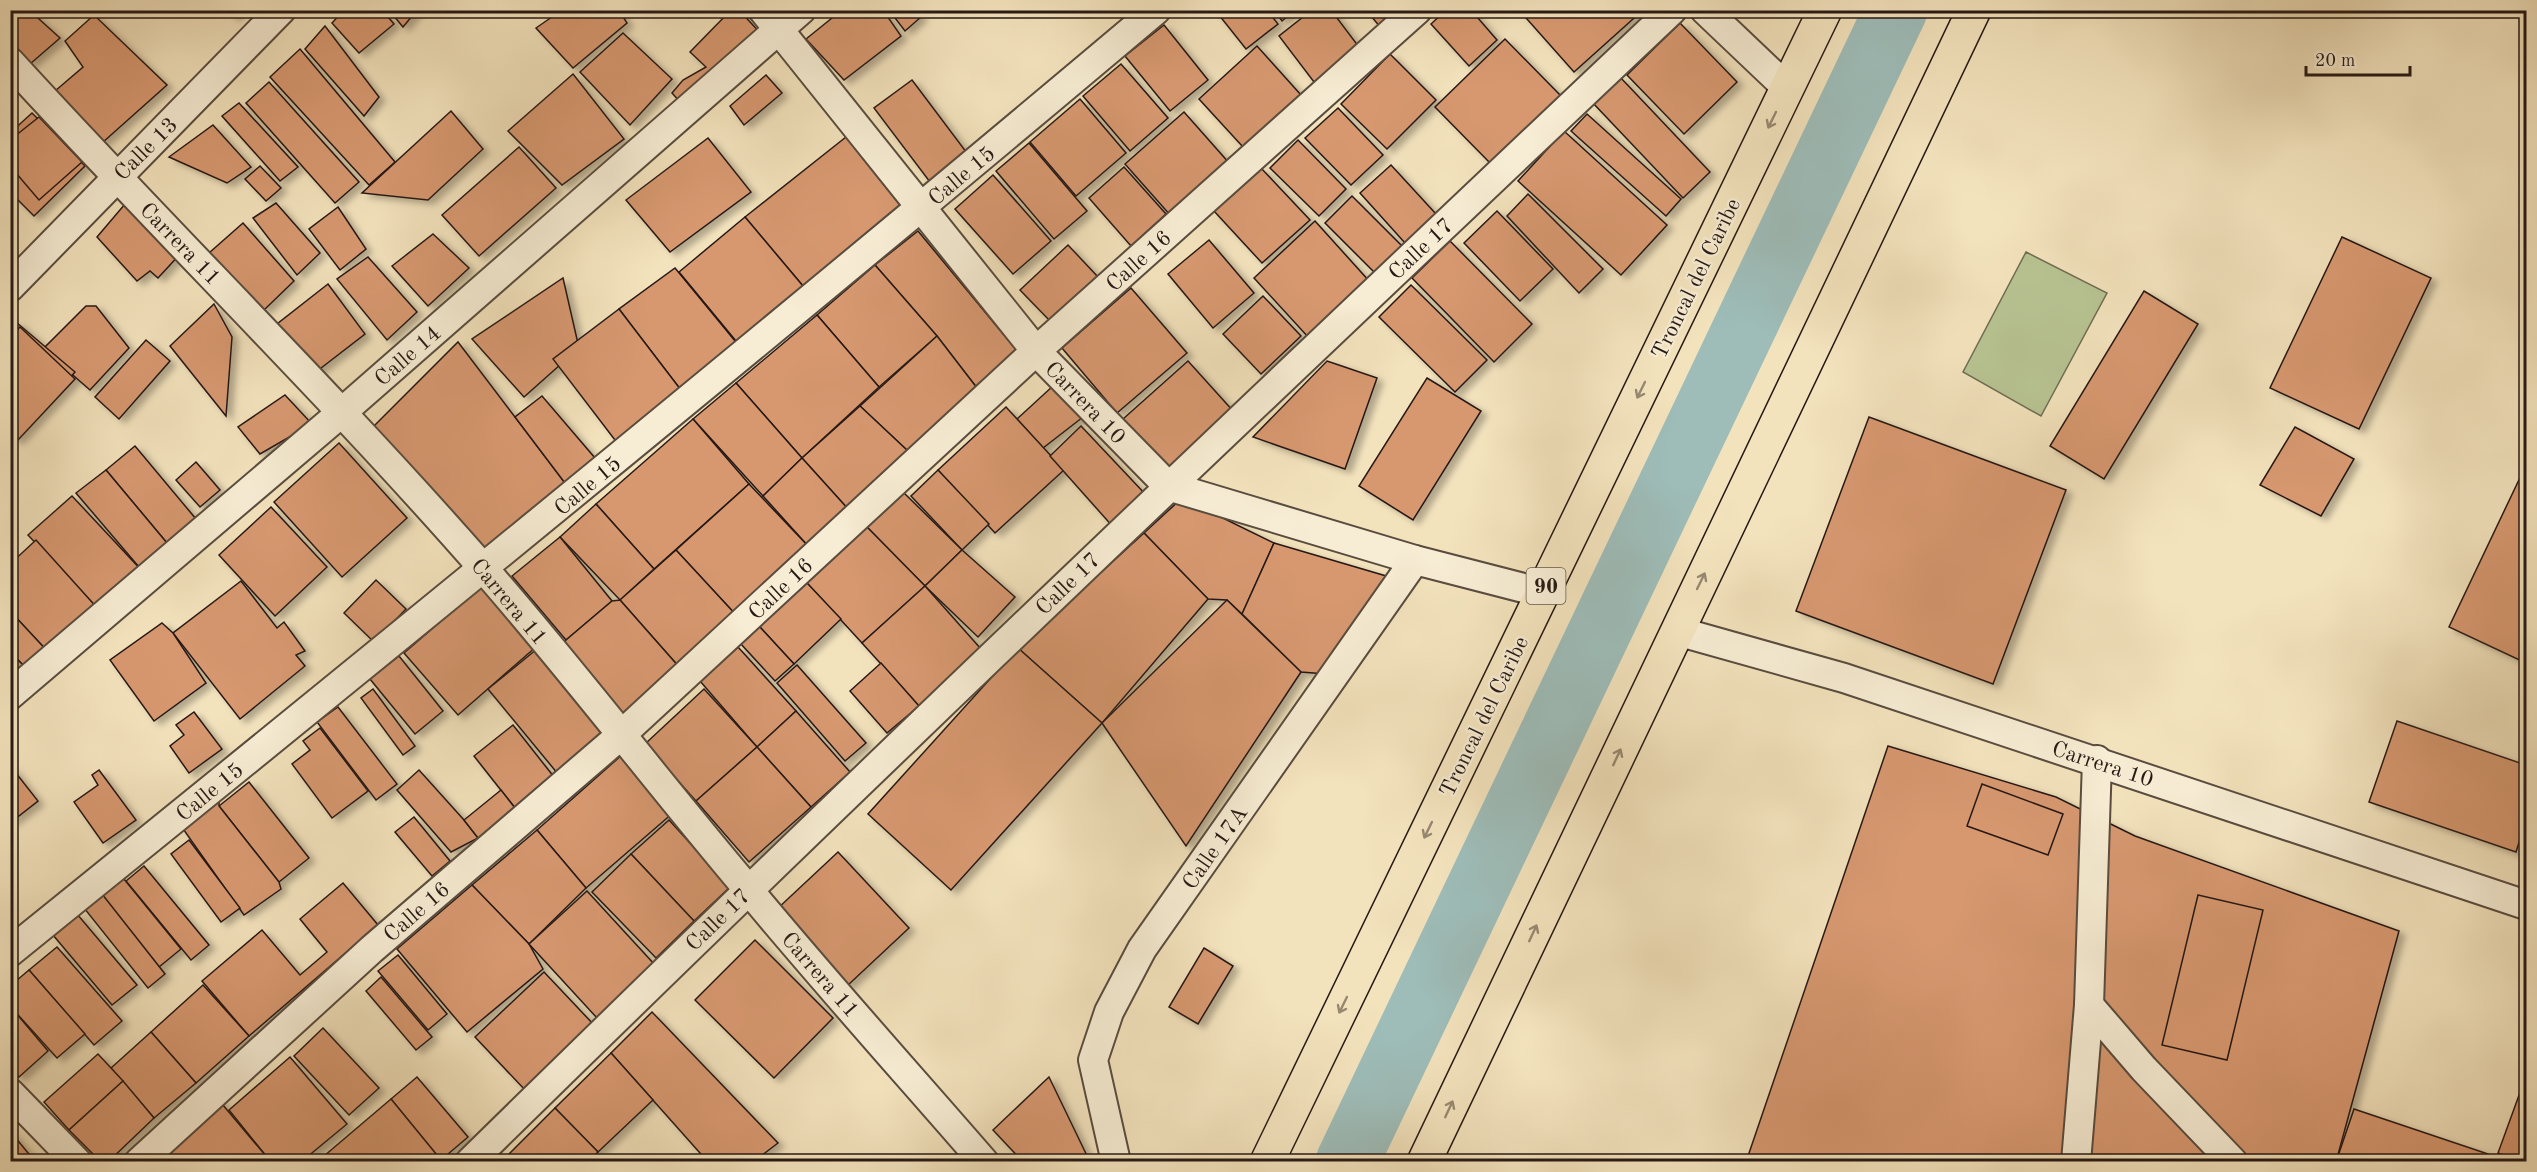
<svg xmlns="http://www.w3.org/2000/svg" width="2537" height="1172" font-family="'Old Standard TT',serif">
	<defs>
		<filter id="shadow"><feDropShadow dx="6" dy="4" stdDeviation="3" flood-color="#0004"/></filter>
	</defs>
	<rect width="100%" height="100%" fill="#f3e3bd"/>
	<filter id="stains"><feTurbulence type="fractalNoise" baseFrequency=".00333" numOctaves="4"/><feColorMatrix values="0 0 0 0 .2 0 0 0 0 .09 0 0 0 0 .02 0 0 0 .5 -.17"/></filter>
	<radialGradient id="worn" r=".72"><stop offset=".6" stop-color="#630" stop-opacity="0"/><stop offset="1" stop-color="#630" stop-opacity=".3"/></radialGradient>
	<path fill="#b8c493" stroke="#6f6e54" stroke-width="1.5" d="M2026,252L2107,293L2041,416L1963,372Z"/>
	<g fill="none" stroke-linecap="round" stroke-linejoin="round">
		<path stroke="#9ebdb9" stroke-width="63" d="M1347,1162L1896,10"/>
	</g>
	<g fill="#d79870" stroke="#261915" stroke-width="1.5" filter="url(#shadow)">
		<path d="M10,10H29L60,38L30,64L10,41Z"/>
		<path d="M228,10H240L233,17Z"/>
		<path d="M344,10H382L394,24L359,53L332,23Z"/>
		<path d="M389,10H417L403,27Z"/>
		<path d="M562,10H619L627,23L573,68L536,28Z"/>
		<path d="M731,10H739L762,35L680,102L672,93L683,80L706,67L690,52Z"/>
		<path d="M842,10H883L901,36L844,80L806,39Z"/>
		<path d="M889,10H916L921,17L905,31Z"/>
		<path d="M1215,10H1267L1278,24L1246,49Z"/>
		<path d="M1274,10H1295L1282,21Z"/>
		<path d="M1312,10H1331L1359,47L1314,82L1279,36Z"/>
		<path d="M1366,10H1402L1381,28Z"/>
		<path d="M1446,10H1471L1497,40L1469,66L1431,24Z"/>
		<path d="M1519,10H1643L1574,72Z"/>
		<path d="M94,15L167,85L102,143L55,91L83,67L65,41Z"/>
		<path d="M1680,23L1737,82L1684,134L1627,75Z"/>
		<path d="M1164,25L1208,80L1170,111L1125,56Z"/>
		<path d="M325,26L379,97L364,116L305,49Z"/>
		<path d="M623,33L672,79L630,125L580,72Z"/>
		<path d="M1505,39L1561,96L1491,164L1435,107Z"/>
		<path d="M1257,46L1301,95L1243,147L1199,99Z"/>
		<path d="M300,49L395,162L369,185L270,77Z"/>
		<path d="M1390,54L1436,100L1387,149L1341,104Z"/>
		<path d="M1121,64L1168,118L1130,151L1083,96Z"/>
		<path d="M573,74L624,139L562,185L508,131Z"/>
		<path d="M766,75L782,93L744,125L730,106Z"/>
		<path d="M1620,77L1710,172L1683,198L1592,102Z"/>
		<path d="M912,80L970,157L933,186L874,108Z"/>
		<path d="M269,82L359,182L335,203L246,103Z"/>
		<path d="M1080,99L1126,153L1076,196L1030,142Z"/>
		<path d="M239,103L298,167L280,181L222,116Z"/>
		<path d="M1338,108L1383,155L1351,185L1305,138Z"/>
		<path d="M451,111L483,149L428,200L362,193Z"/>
		<path d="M1184,112L1230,164L1171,216L1125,164Z"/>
		<path d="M32,113L85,166L34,216L10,192V133Z"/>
		<path d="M1587,114L1681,199L1666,216L1571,131Z"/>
		<path d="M39,117L82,162L39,200L10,166V140Z"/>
		<path d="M213,125L251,167L227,183L169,157Z"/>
		<path d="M1564,131L1667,225L1621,275L1518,181Z"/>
		<path d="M846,137L900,205L803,286L745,217Z"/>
		<path d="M708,138L751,192L670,252L626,200Z"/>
		<path d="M1298,140L1346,189L1319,216L1270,168Z"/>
		<path d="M1029,143L1087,211L1054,239L996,171Z"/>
		<path d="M519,147L556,188L479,256L442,215Z"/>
		<path d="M1391,165L1436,214L1405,243L1360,193Z"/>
		<path d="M260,166L281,188L266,201L245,179Z"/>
		<path d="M1124,167L1166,214L1131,246L1089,198Z"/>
		<path d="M1261,168L1310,220L1262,263L1214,211Z"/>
		<path d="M993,175L1051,241L1013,274L955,209Z"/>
		<path d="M1528,194L1603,269L1579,293L1507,216Z"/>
		<path d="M1352,196L1402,246L1375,273L1325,223Z"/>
		<path d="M276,203L320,253L297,275L253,218Z"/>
		<path d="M125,204L181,253L158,278L150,271L137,281L97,237Z"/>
		<path d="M338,207L366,249L340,270L309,229Z"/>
		<path d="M1497,211L1553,269L1520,301L1464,243Z"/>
		<path d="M745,217L803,286L736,341L679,272Z"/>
		<path d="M1315,221L1370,282L1309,338L1254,278Z"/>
		<path d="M243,223L294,281L264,310L209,253Z"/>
		<path d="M918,231L1018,352L977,388L937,336L875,265Z"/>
		<path d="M433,234L469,268L428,306L392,266Z"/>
		<path d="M2342,237L2431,278L2359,429L2270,388Z"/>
		<path d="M1209,240L1254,293L1213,328L1168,274Z"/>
		<path d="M1450,241L1532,324L1494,362L1412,278Z"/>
		<path d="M1068,245L1098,277L1051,322L1020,290Z"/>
		<path d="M368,257L417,312L387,340L337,279Z"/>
		<path d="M875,265L937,336L879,387L817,315Z"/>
		<path d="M675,268L740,347L684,394L619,309Z"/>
		<path d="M563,278L579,348L524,397L472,339Z"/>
		<path d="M328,284L365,334L312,375L277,324Z"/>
		<path d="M1411,285L1487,360L1455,392L1379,317Z"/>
		<path d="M1131,288L1187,353L1117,413L1062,348Z"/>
		<path d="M2144,291L2198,324L2104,479L2050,446Z"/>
		<path d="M1263,296L1301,336L1261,374L1223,334Z"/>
		<path d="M214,304L232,337L226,416L170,346Z"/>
		<path d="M86,306H96L129,348L90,390L43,349Z"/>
		<path d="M619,309L684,394L618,444L553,359Z"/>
		<path d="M817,315L879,387L802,458L736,383Z"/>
		<path d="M16,322L75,372L14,439L10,436V328Z"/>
		<path d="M20,327L75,379L18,440L10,433V337Z"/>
		<path d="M937,336L977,388L909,452L860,406Z"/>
		<path d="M146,340L170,361L119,419L95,397Z"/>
		<path d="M458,342L571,491L483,554L367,433Z"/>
		<path d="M1188,361L1234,412L1168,470L1123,419Z"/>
		<path d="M1327,361L1377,378L1345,469L1253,437Z"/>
		<path d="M1427,378L1481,411L1413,520L1359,486Z"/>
		<path d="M736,383L802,458L763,496L693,419Z"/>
		<path d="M1054,385L1083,417L1043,448L1017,419Z"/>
		<path d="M285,395L312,424L260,454L238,427Z"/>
		<path d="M542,396L601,465L571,491L515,417Z"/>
		<path d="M860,406L909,452L849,510L802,458Z"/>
		<path d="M1006,407L1064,470L995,533L938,470Z"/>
		<path d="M1869,417L2066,490L1993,684L1796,611Z"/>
		<path d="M693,419L749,484L654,569L596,504Z"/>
		<path d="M1081,426L1147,496L1114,528L1050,456Z"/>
		<path d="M2295,427L2354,459L2321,516L2260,485Z"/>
		<path d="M339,443L407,518L342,577L274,502Z"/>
		<path d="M135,446L196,519L167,543L106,470Z"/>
		<path d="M802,458L849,510L809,547L763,496Z"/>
		<path d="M196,462L220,490L200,507L176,480Z"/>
		<path d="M2526,465V663L2449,627Z"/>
		<path d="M106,470L167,543L139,567L76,493Z"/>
		<path d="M938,470L989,524L962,550L911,496Z"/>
		<path d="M749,484L809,547L737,616L676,550Z"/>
		<path d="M903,492L962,550L925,586L867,527Z"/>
		<path d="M72,496L144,573L99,610L28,535Z"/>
		<path d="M1182,498L1274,543L1242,614L1227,600L1208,599L1144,533Z"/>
		<path d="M596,504L654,569L620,600L560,537Z"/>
		<path d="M271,507L327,567L275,616L219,555Z"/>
		<path d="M867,527L925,586L862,643L807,583Z"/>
		<path d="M1144,533L1208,599L1102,723L1018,648Z"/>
		<path d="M560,537L612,601L566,640L512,576Z"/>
		<path d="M36,540L99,610L50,654L10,611V564Z"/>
		<path d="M1274,543L1393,578L1326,674L1301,672L1242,614Z"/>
		<path d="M676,550L737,616L680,668L620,600Z"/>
		<path d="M962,550L1015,597L978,637L925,586Z"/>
		<path d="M376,580L406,609L374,642L344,613Z"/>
		<path d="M241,581L277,628L284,622L305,651L296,655L305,666L240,719L173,633Z"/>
		<path d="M807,583L841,619L794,664L759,626Z"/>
		<path d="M484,584L537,646L458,715L404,653Z"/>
		<path d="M925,586L981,649L919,706L862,643Z"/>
		<path d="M620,600L680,668L621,719L560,649L566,640L612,601Z"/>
		<path d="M1227,600L1301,672L1186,846L1102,723Z"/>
		<path d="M10,611L50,654L30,672L10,652Z"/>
		<path d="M162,623L173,633L206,683L154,721L110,660Z"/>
		<path d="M759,626L794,664L775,681L740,643Z"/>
		<path d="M738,647L796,711L757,747L700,681Z"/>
		<path d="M1018,648L1102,723L951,890L868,814Z"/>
		<path d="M537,649L607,734L558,774L488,689Z"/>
		<path d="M10,652L30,672L10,688Z"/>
		<path d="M399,656L443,711L415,734L370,679Z"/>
		<path d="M881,663L919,706L887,733L850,691Z"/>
		<path d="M797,665L866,743L845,761L777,683Z"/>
		<path d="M373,689L415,746L403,755L361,698Z"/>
		<path d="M704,689L757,747L696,801L645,744Z"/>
		<path d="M338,707L397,784L376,800L317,722Z"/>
		<path d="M796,711L850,772L811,807L757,747Z"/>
		<path d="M194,712L222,749L189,773L170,746L184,735L176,725Z"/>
		<path d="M2397,721L2526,765V820L2516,852L2369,802Z"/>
		<path d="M513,725L554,777L515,808L474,756Z"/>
		<path d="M320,728L368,791L332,818L292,764L310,750L303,741Z"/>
		<path d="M1888,746L2056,797L2135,836L2399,931L2336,1162H1746Z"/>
		<path d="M757,747L811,807L749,862L696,801Z"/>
		<path d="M623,754L674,812L586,888L537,830Z"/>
		<path d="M12,768L38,801L10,823V770Z"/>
		<path d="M99,770L136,820L103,843L74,802L98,785L92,775Z"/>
		<path d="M419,770L464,820L478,838L451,852L397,790Z"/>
		<path d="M249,782L309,858L279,882L219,806Z"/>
		<path d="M1982,784L2063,814L2048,855L1967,826Z"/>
		<path d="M501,790L515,808L478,838L464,820Z"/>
		<path d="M219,799V806L279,882L281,889L244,915L181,826Z"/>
		<path d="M414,817L450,861L432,876L395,832Z"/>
		<path d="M669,820L730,887L694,921L631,854Z"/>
		<path d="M537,830L586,888L529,944L472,885Z"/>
		<path d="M189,840L240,908L221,922L171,854Z"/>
		<path d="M838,852L909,928L847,986L776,910Z"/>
		<path d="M631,854L694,921L656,958L592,892Z"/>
		<path d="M144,866L209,945L191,960L126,881Z"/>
		<path d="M119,873L181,949L159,967L98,890Z"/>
		<path d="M343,883L378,925L249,1036L202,981L262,930L300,975L327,952L300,919Z"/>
		<path d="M472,885L529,944L543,969L467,1032L397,949Z"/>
		<path d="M587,891L655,965L597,1018L529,944Z"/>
		<path d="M102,894L165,974L148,988L84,908Z"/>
		<path d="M2198,895L2263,910L2227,1060L2162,1045Z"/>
		<path d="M77,914L137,985L112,1005L53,935Z"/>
		<path d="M755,940L833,1018L774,1078L695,1000Z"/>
		<path d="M57,947L122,1021L94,1045L29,970Z"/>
		<path d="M1204,948L1233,966L1198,1024L1169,1007Z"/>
		<path d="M398,955L447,1014L428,1030L378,971Z"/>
		<path d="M29,970L85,1034L57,1058L10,1006V986Z"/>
		<path d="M544,972L595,1026L526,1091L475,1037Z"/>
		<path d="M381,977L432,1037L416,1050L366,991Z"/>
		<path d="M203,985L249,1036L196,1083L151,1032Z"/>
		<path d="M10,1006L48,1051L19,1077L10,1068Z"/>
		<path d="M652,1012L778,1143L753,1162H708L611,1053Z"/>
		<path d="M323,1028L379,1088L349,1115L294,1056Z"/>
		<path d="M151,1032L196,1083L154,1118L111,1068Z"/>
		<path d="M611,1053L653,1100L598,1152L555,1108Z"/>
		<path d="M98,1054L123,1081L69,1130L44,1102Z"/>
		<path d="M290,1057L347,1124L301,1162H271L229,1110Z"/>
		<path d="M2526,1076V1162H2521L2498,1153Z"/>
		<path d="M417,1077L468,1137L441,1160L391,1099Z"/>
		<path d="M1049,1077L1090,1162H1023L993,1130Z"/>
		<path d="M123,1081L154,1118L108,1162H101L69,1130Z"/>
		<path d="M217,1098L271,1162H141Z"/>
		<path d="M391,1099L441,1160L440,1162H317Z"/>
		<path d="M555,1108L598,1152L588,1162H501Z"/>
		<path d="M2354,1109L2488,1154L2485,1162H2336Z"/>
		<path d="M10,1131L33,1159L30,1162H10Z"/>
	</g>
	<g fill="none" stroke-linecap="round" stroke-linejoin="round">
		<defs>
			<g id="street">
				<path d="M763,10L1036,351L1168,486L1415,560L1543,593"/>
				<path d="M1705,10L1787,88"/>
				<path d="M10,62C166,233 332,395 484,569C575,673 658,783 747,888C824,981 905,1071 984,1162"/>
				<path d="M10,287L281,10"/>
				<path d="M1677,631L1844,678L2526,905"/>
				<path d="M10,695L341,413L801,10"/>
				<path d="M10,952C395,641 778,329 1156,10"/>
				<path d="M2089,1005L2144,1069L2233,1162"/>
				<path d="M10,1093L77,1162"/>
				<path d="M139,1162L372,949L621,735L1036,351L1417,10"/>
				<path d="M470,1162C866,773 1268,392 1672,10"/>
				<path d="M1116,1162L1093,1060L1109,1012L1142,949L1415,560"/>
				<path d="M2076,1162L2089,1005L2097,760"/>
			</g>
			<g id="highway">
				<path d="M1267,1162L1825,10"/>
				<path d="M1424,1162L1974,10"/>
			</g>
		</defs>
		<use href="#street" stroke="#594c3f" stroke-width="32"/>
		<use href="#highway" stroke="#261915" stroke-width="36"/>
		<use href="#street" stroke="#f7edd4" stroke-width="28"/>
		<use href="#highway" stroke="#f3e3bd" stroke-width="33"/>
	</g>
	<defs><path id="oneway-shaft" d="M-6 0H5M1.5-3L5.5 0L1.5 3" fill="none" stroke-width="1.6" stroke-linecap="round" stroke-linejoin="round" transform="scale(1.5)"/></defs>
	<g stroke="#978871">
		<use href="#oneway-shaft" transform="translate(1772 120) rotate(116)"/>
		<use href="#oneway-shaft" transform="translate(1641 390) rotate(116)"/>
		<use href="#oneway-shaft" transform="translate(1701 581) rotate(-64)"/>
		<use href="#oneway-shaft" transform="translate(1617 757) rotate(-65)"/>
		<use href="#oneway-shaft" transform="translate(1428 830) rotate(116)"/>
		<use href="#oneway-shaft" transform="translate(1533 933) rotate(-65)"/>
		<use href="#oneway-shaft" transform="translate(1343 1005) rotate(116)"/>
		<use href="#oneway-shaft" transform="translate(1449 1109) rotate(-65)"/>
	</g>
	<g text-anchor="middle" stroke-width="4.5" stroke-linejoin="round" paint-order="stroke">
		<rect fill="#f7edd4" stroke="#65594e" stroke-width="1.5" x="1526.5" y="568" width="39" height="36" rx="4.5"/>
		<g font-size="21" font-weight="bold" fill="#261915">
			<text x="1546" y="593">90</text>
		</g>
		<g font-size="22" fill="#261915" stroke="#f7edd4">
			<text transform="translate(145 148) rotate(-45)" y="8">Calle 13</text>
			<text transform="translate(961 175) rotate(-40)" y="8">Calle 15</text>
			<text transform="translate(181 243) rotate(46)" y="8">Carrera 11</text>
			<text transform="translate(1420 248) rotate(-43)" y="8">Calle 17</text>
			<text transform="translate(1138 260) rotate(-42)" y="8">Calle 16</text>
			<text transform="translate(1695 278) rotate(-64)" y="8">Troncal del Caribe</text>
			<text transform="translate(407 355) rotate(-41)" y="8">Calle 14</text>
			<text transform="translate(1086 402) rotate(46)" y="8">Carrera 10</text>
			<text transform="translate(587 485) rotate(-40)" y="8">Calle 15</text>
			<text transform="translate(1067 583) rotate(-44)" y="8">Calle 17</text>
			<text transform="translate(780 588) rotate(-43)" y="8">Calle 16</text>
			<text transform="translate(510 601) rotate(50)" y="8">Carrera 11</text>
			<text transform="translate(1483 716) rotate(-64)" y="8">Troncal del Caribe</text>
			<text transform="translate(2103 763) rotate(18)" y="8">Carrera 10</text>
			<text transform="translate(209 791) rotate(-39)" y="8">Calle 15</text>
			<text transform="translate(1214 847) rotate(-55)" y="8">Calle 17A</text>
			<text transform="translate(416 911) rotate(-41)" y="8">Calle 16</text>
			<text transform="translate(717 919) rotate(-44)" y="8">Calle 17</text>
			<text transform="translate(821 974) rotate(49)" y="8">Carrera 11</text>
		</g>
	</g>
	<rect width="2537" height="1172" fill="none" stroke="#f3e3bd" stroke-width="36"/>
	<rect x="12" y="12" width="2513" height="1148" fill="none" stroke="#261915" stroke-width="3"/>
	<rect x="18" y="18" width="2501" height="1136" fill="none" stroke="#261915" stroke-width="1.5"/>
	<path d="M2306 66v9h104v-9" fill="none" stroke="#261915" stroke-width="3"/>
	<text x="2315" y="66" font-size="18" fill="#261915" stroke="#f7edd4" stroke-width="4.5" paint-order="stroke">20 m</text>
	<rect width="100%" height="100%" filter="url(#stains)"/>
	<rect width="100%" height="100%" fill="url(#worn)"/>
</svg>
